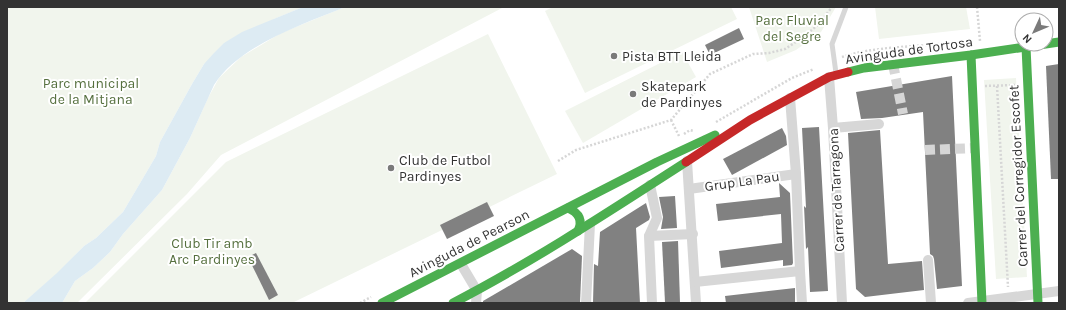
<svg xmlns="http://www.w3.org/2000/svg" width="1066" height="310" font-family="Karla,sans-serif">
	<rect width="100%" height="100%" fill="#fff"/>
	<g fill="#f1f5ed">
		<path d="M7,7H303L274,19L204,64L192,84L160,142L156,156L123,212L96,238L84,246L57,274L23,303H7Z"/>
		<path d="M345,7H504L221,155L187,194L77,303H62L75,281L93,268L110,252L123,234L162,190L190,138L208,98L219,78L241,57L281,33Z"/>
		<path d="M553,7H731L737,19L585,93L545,11Z"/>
		<path d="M749,7H836L821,32L796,50L767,62Z"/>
		<path d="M875,7H966L970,29L879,39Z"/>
		<path d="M488,34L557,174L292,303H85L226,162Z"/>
		<path d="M682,52L696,77L583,143L565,111Z"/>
		<path d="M1016,78L1027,277L996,279L984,80Z"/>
	</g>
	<path fill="#ddebf3" d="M303,7H345C304,24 239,45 214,85L190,138L162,190L123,234L110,252L93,268L75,281L62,303H23L57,273L84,246L96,238L123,212L156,156L160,142L192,84L204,64L214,53L224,43L242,32Z"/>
	<g fill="#818181">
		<path d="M739,28L744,39L710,55L705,45Z"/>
		<path d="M1059,64V179H1051L1046,66Z"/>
		<path d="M952,76L962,286L937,289L934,259L933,256L930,254L923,112L882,118L861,119L856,92Z"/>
		<path d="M819,127L828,291L810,292L808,247L806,249L804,206L806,208L802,128Z"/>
		<path d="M782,128L786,136L787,145L732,175L723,159Z"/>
		<path d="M880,130L888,264L922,261L924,290L865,297L856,289L848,133Z"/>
		<path d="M779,183L790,193L793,263L792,265L783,266V260L721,268L719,251L782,243L781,214L718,221L716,204L780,197Z"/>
		<path d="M675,196L677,228L661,229L663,217L659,197Z"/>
		<path d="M487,202L494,216L447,239L440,225Z"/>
		<path d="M646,203L650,217L649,220L636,228L640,303H593L594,264L598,266L600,232Z"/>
		<path d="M678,241L680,302H665L662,242Z"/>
		<path d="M572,249L582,256L580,303H483V301Z"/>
		<path d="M256,253L278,295L269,300L248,257Z"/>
		<path d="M795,288V303H726L725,296Z"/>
	</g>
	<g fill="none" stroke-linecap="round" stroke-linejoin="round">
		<g stroke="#d6d6d6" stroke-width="10" stroke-dasharray="10 5" stroke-linecap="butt">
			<path d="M893,64L903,114"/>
			<path d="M925,150L975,148"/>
		</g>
		<g stroke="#d6d6d6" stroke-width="2.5" stroke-dasharray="2 2" stroke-linecap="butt">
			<path d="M977,7L980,41"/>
			<path d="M842,57C871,47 910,47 940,44"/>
			<path d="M985,86L1016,85"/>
			<path d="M997,86L1008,287"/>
			<path d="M671,120L679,136"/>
			<path d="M716,122L792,78L814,69"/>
			<path d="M684,134L690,130L694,131"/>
			<path d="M558,161L576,150L671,120L710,74L753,54L769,53L785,49L802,38L819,24L832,7"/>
			<path d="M360,303L371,297"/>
		</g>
		<path stroke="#d7d7d7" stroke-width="5" d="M836,73L832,44L846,7"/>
		<g stroke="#d7d7d7" stroke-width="10">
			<path d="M829,77L833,128L842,303"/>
			<path d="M790,98L796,174"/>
			<path d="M833,128L879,124"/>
			<path d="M687,161L696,303"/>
			<path d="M650,185L657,218L649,236L652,303"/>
			<path d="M689,189L796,174L800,271L695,282"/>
			<path d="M649,236L693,234"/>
			<path d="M928,260L931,303"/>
			<path d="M461,264L477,291L476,303"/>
			<path d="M800,271L802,303"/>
			<path d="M586,303L590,224"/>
			<path d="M968,303L1059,291"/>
		</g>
		<g stroke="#4caf50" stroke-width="9">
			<path d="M1026,47L1038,303"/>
			<path d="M971,55L982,303"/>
			<path d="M848,72L864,68L971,55L1059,42"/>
			<path d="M568,208C579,213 583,220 578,231"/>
			<path d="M382,303L657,162L715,135"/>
			<path d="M453,303C534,261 610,211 686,162"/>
		</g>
		<path stroke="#c62828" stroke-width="9" d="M686,162L750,120L829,77L848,72"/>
	</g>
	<g fill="#7a7a7a" stroke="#fff" stroke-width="1.5">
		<circle cx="614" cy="56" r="4"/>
		<circle cx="633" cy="94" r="4"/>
		<circle cx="391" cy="168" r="4"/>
	</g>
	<g text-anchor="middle" stroke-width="4" stroke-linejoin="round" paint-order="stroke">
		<g font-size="14" fill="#56703f" stroke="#fff">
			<text x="792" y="25">Parc Fluvial<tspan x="792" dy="16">del Segre</tspan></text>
			<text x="91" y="88">Parc municipal<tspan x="91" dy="16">de la Mitjana</tspan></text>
			<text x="212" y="248">Club Tir amb<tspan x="212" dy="16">Arc Pardinyes</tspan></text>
		</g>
		<g font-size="14" fill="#333" stroke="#fff">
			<text transform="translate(909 50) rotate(-8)" y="5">Avinguda de Tortosa</text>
			<text transform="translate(1018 176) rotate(-93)" y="5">Carrer del Corregidor Escofet</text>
			<text transform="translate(742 181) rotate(-8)" y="5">Grup La Pau</text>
			<text transform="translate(836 190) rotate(-93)" y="5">Carrer de Tarragona</text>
			<text transform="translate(469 243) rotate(-27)" y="5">Avinguda de Pearson</text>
		</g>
		<g font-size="14" fill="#333" stroke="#fff" text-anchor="start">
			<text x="622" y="61">Pista BTT Lleida</text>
			<text x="641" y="91">Skatepark<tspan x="641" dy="16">de Pardinyes</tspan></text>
			<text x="399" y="165">Club de Futbol<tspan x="399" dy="16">Pardinyes</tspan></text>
		</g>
	</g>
	<rect width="1066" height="310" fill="none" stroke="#333333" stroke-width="16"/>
	<g transform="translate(1034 32) rotate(226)"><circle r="19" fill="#ffffff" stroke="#adadad"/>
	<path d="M0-3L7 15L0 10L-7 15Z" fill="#7a7a7a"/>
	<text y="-6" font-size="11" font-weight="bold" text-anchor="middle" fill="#333333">N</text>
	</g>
</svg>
